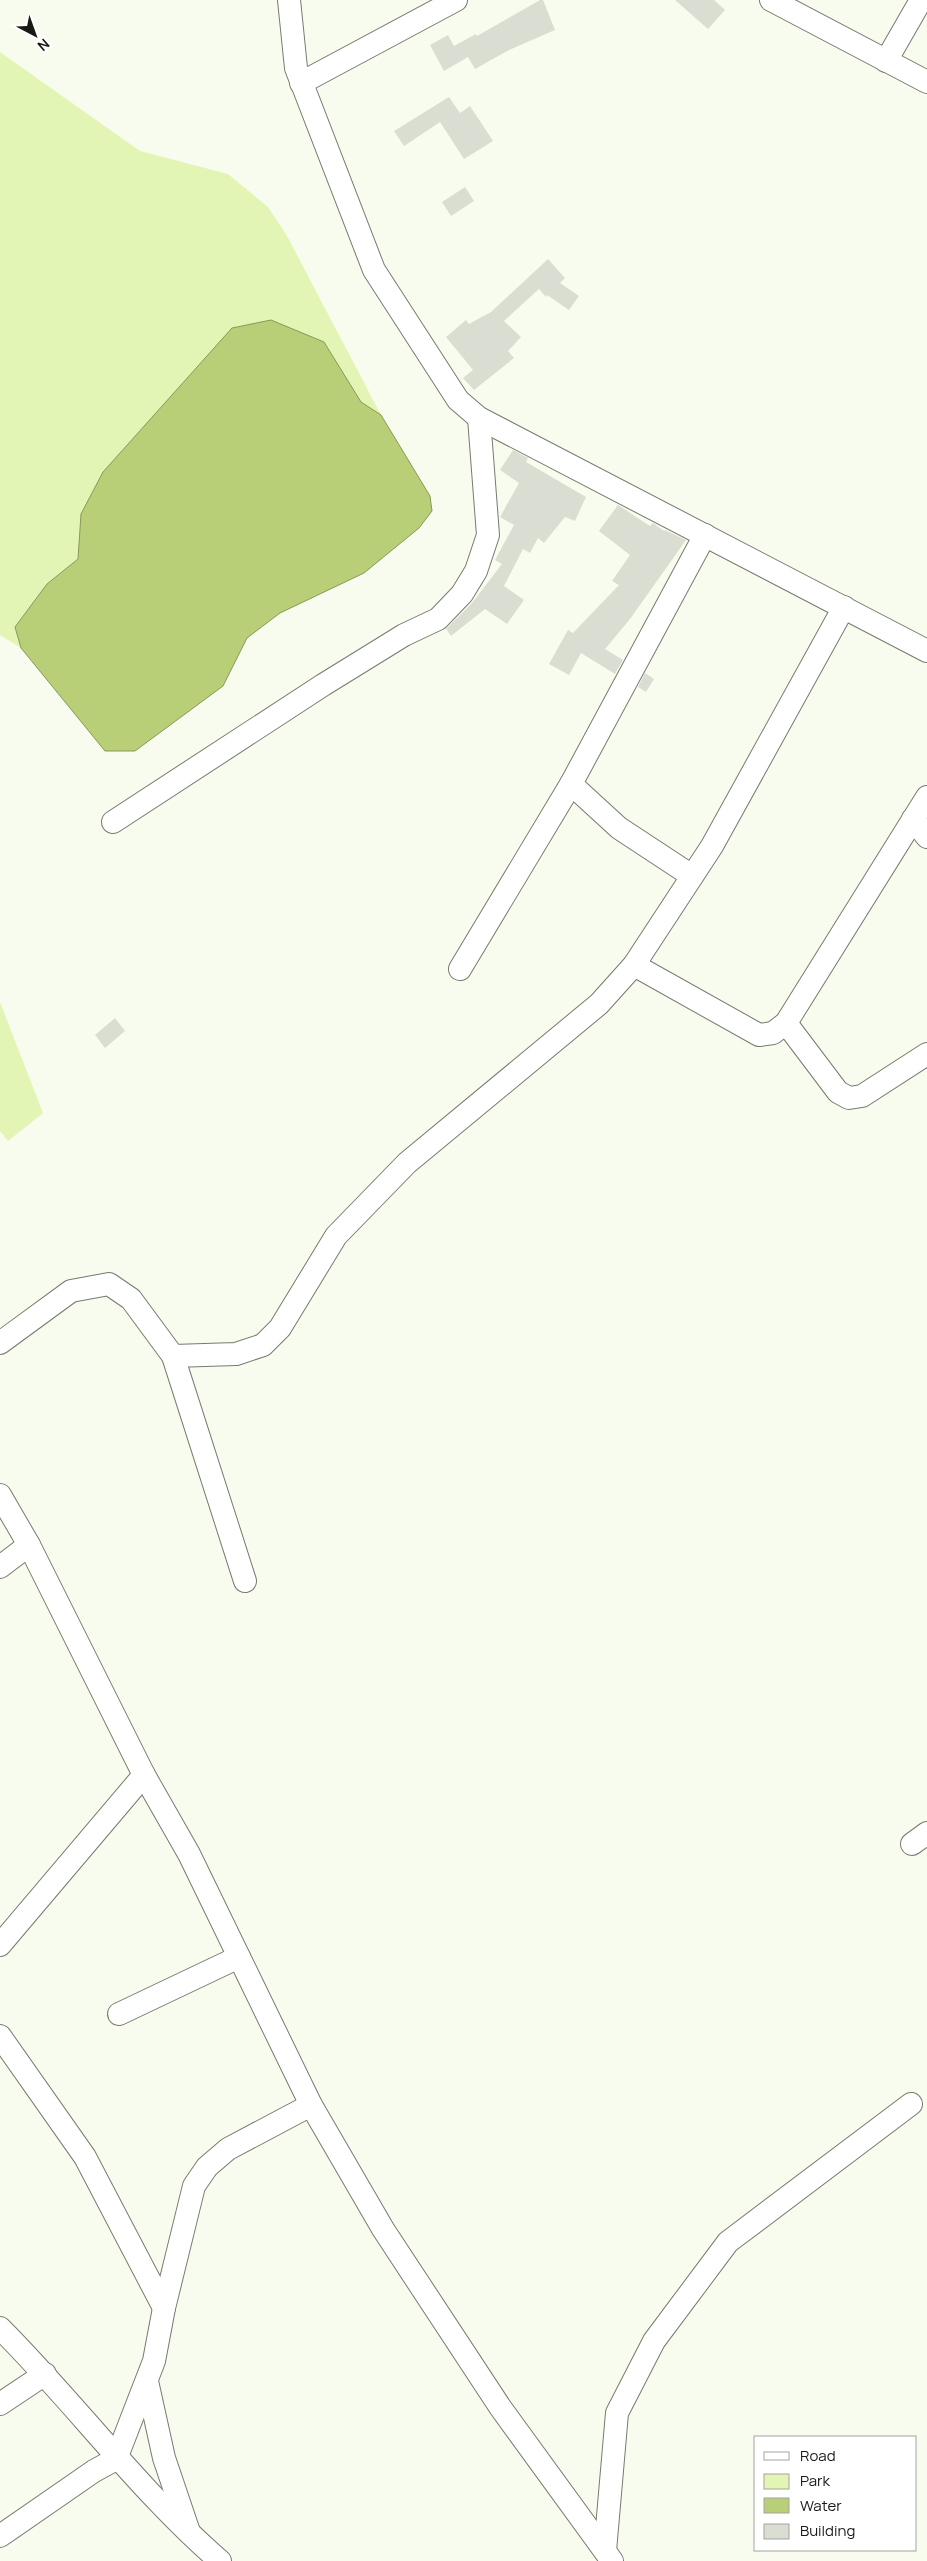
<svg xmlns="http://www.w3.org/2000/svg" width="927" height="2561" font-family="Manrope,sans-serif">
	<rect width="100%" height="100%" fill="#f8fcef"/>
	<g fill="#e3f5b5">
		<path d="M0,52L140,151L228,174L268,207L287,236L381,415L361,403L324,342L81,514L78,559L47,584L15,627L21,648L0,635Z"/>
		<path d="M0,1002L43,1113L8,1141L0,1131Z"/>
	</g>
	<path fill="#b8cf77" stroke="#88985a" d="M271,320L324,342L361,402L381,415L430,496L432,511L419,528L364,573L280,613L247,638L223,686L135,751H105L21,648L15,627L47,584L78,559L81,514L103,472L232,328Z"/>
	<g fill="#daded2">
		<path d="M540,0H543L555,30L509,50L475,69L468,57L444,71L430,45L448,35L454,46L476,34L477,36Z"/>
		<path d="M675,0H714L725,10L708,29Z"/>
		<path d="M449,97L460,113L470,106L493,141L464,159L440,122L404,146L394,131Z"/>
		<path d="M465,187L474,201L451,216L442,202Z"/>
		<path d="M548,259L565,278L560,283L579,296L569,310L547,295L546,297L539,289L504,321L521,337L508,351L514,358L474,390L463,378L473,370L446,337L466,320L469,324L491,312Z"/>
		<path d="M513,450L528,458L526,462L586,497L575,521L565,517L544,543L538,538L530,553L523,549L504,586L524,600L507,624L485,609L451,636L446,629L472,603L502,564L495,560L514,525L500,517L519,483L500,470Z"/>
		<path d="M618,505L650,526L653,523L664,531L665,530L686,540L630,619L605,649L623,660L615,674L581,653L569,675L549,664L568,630L573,633L619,585L612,581L630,555L599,531Z"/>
		<path d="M645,673L654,679L646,692L638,687Z"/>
		<path d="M115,1018L125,1031L105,1048L95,1035Z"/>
	</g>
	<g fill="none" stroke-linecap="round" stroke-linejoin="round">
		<defs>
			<g id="minor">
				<path d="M289,0L296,68L374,270L458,400L479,418L927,651"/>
				<path d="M771,0L927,82"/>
				<path d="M886,61L921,0"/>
				<path d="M301,83L456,0"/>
				<path d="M571,784L619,828L692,876"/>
				<path d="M913,819L927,837"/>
				<path d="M113,822L323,685L404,635L438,619L462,594L476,571L488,535L479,418"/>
				<path d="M634,965L759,1035L773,1033L786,1023L927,797"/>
				<path d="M460,969L571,784L705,535"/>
				<path d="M786,1023L838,1092L849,1098L862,1096L927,1054"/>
				<path d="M0,1343L71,1291L109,1284L131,1299L173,1356L245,1581"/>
				<path d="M173,1356L236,1354L263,1345L280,1328L336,1236L407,1163L599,1004L634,965L712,846L844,607"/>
				<path d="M0,1495L29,1545L144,1775L189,1854L311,2105L383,2229L500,2407L612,2561"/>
				<path d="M0,1567L29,1545"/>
				<path d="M912,1844L927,1833"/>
				<path d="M0,1945L144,1775"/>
				<path d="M119,2014L239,1957"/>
				<path d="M0,2036L85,2157L164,2308"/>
				<path d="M0,2328C76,2404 139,2491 220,2561"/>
				<path d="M147,2381L164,2458L188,2529"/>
				<path d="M0,2404L45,2374"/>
				<path d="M0,2536L94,2471L116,2459L154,2361L164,2308L194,2186L207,2167L228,2149L311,2105"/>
				<path d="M605,2551L617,2413L654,2341L728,2242L911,2104"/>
			</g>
		</defs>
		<use href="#minor" stroke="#777a6f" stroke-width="24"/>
		<use href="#minor" stroke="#fff" stroke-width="22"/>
	</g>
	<rect x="754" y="2436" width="162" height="115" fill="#ffffff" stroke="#a3a3a1"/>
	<rect x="764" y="2452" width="25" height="8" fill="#ffffff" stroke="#a3a3a1"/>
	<text x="800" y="2461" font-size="15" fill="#181915">Road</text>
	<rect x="764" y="2474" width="25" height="15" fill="#e3f5b5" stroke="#a3a3a1"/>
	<text x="800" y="2486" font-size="15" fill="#181915">Park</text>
	<rect x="764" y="2498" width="25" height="15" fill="#b8cf77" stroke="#a3a3a1"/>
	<text x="800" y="2511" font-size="15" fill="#181915">Water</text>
	<rect x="764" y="2524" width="25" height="15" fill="#daded2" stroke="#a3a3a1"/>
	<text x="800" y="2536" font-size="15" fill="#181915">Building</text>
	<g transform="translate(35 35) rotate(139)" stroke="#ffffff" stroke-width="4" paint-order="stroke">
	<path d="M0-4L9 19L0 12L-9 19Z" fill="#181915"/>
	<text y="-8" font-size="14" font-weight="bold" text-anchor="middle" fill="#181915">N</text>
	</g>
</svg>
